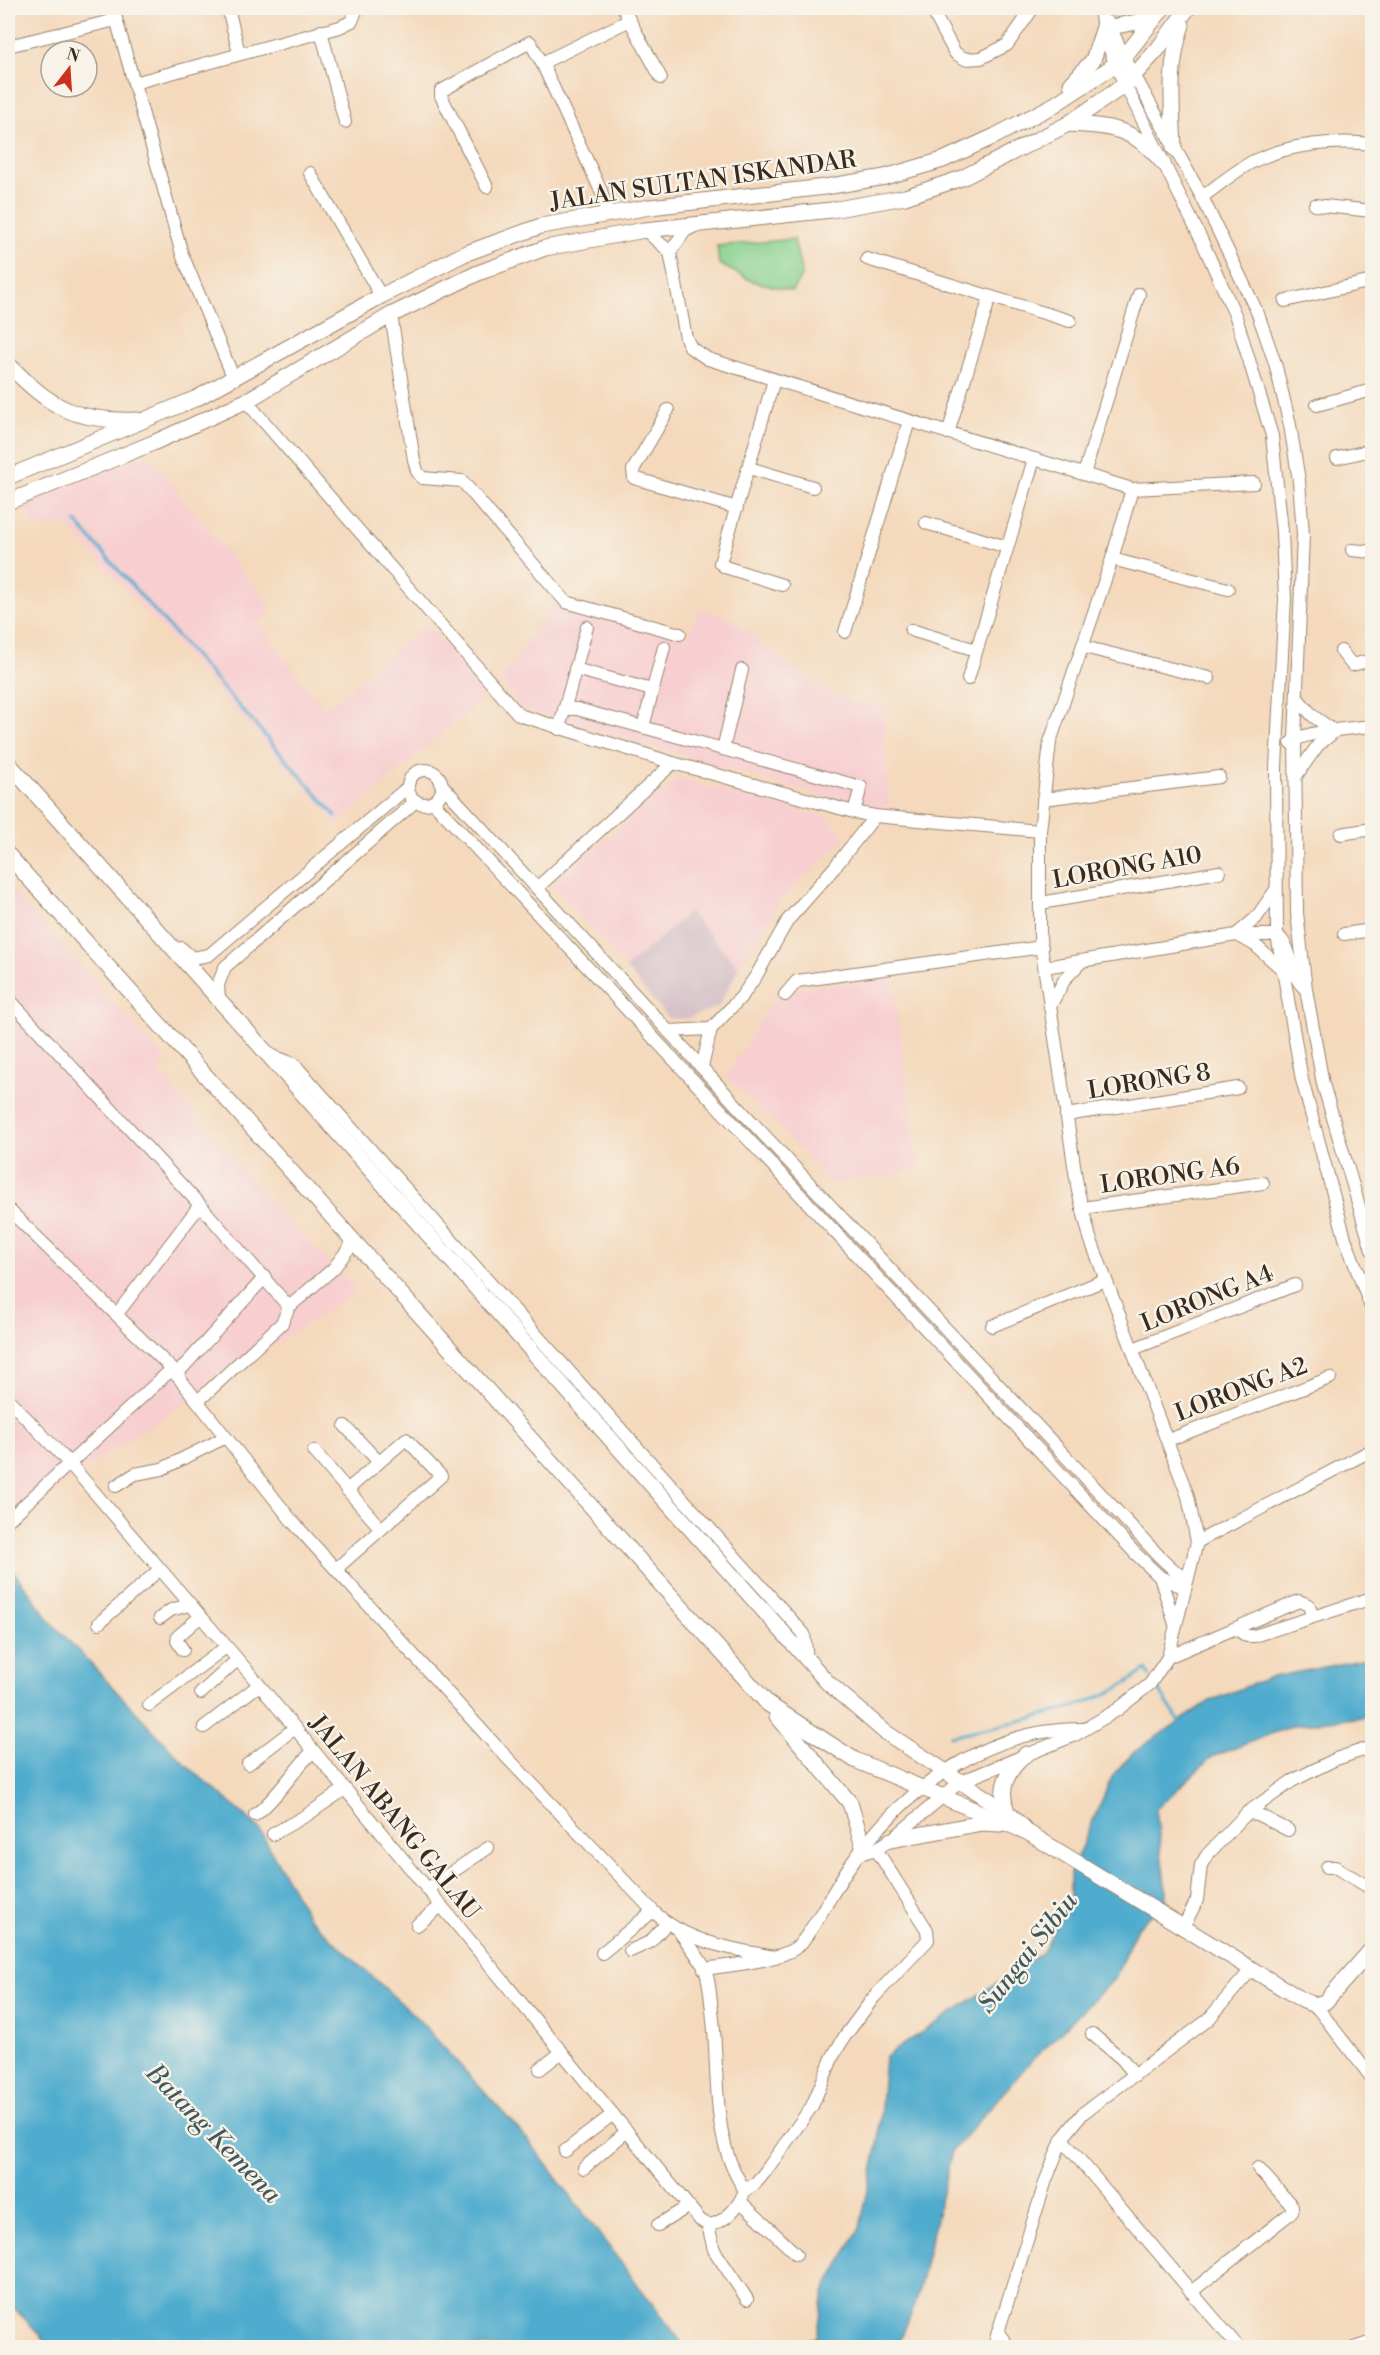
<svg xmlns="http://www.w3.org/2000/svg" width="1380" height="2355" font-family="'Libre Bodoni',serif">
	<rect width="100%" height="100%" fill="#f7f3e8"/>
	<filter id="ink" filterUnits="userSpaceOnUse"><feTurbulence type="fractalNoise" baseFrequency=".0167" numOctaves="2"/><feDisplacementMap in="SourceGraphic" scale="12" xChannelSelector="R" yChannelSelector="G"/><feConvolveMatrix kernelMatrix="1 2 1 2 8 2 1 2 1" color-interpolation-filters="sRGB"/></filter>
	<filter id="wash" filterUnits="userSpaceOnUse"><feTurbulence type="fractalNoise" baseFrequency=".008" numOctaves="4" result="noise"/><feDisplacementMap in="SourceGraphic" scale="24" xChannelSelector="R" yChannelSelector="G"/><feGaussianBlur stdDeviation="1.35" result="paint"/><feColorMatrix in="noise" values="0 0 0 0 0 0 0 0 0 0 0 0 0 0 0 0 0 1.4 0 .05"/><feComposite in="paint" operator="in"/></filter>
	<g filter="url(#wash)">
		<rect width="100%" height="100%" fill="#f4d9bc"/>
		<g fill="#f7cfd0">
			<path d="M148,455L272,609L258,623L324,710L426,624L487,694L338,824L67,525L35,529L26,502Z"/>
			<path d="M554,604L688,637L699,609L726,616L829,694L886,709L884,745L890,807L840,802L521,708L500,681Z"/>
			<path d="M678,778L827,817L846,838L782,898L739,968L689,912L626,968L552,884Z"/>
			<path d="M8,886L167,1061L157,1071L277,1209L357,1291L8,1519Z"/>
			<path d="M892,978L920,1170L830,1184L778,1127L726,1076L779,990Z"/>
		</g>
		<path fill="#d2bdc5" d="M689,912L739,968L718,1007L686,1019L668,1018L626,968Z"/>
		<path fill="#85d08d" stroke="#607d56" stroke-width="1.5" d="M794,239L802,275L792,291L752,281L719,264L717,246Z"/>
		<g fill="#50acce" stroke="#466b76" stroke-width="1.5">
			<path d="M8,1564L52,1623L184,1763L258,1827L308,1917L418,2019L527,2139L685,2347H52L8,2302Z"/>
			<path d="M1372,1658V1716L1294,1725L1212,1757L1156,1809L1167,1902L1137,1927L1115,1978L1032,2060L952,2151L916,2302L897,2347L786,2348L817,2337L824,2293L860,2227L878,2144L885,2057L1043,1952L1070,1898V1873L1113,1775L1134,1752L1210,1701L1268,1678Z"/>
		</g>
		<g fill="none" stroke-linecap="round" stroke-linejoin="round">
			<g stroke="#50acce" stroke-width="3">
				<path d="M76,522L336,816"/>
				<path d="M1155,1684L1181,1724"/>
				<path d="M950,1736C1013,1721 1096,1712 1146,1669L1150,1676"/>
			</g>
		</g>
	</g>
	<g filter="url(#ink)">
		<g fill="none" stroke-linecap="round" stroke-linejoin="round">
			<defs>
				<g id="minor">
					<path d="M113,8L182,254L234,379"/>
					<path d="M228,8L239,53"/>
					<path d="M623,8L661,78"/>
					<path d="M931,8L955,53L965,59L981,58L1007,45L1033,8"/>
					<path d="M1100,8L1103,30L1115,64L1202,241L1236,317L1272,436L1282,532L1285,599L1276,767L1277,935L1302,1080L1345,1238L1372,1310"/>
					<path d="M1108,22L1124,57L1202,197L1258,314L1275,363L1290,425L1299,481L1303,534L1295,739L1297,913L1306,989L1323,1084L1372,1250"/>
					<path d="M321,31L345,122"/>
					<path d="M8,46L116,20"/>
					<path d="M542,63L628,21"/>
					<path d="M134,83L340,27L352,21L357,8"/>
					<path d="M310,173L381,296"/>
					<path d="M487,187L441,96V91L530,42L542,63L601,191L607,213"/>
					<path d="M1202,197C1219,185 1237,169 1256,160C1291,144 1335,140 1372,144"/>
					<path d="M1315,205L1372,211"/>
					<path d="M645,230L670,252"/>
					<path d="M670,252L686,338L691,348L708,359L1132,489L1254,483"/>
					<path d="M670,252L685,231L695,226"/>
					<path d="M867,259L1070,321"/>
					<path d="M1285,301L1372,281"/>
					<path d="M391,315L414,460L417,471L422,478L462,481L566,602L680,634"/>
					<path d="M774,380L720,563L725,567L782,585"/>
					<path d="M246,401L519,715L673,763L854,812L875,816L1040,831V939L1078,1191L1090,1238L1188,1496L1197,1542L1168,1657L1150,1684L1117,1710L1075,1735L960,1782L891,1840L876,1849L859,1854"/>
					<path d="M1317,405L1372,390"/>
					<path d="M668,410L633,470L634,478L737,508"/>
					<path d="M948,433L990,297"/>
					<path d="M1337,458L1372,450"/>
					<path d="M749,468L813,487"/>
					<path d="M1084,474L1139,294"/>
					<path d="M926,523L1007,547"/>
					<path d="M1352,550L1372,552"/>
					<path d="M1112,559L1228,589"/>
					<path d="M911,630L976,650"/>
					<path d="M845,632L909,421"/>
					<path d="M1084,647L1209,678"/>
					<path d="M1341,651L1352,665L1372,660"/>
					<path d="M575,669L652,690"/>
					<path d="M968,679L1034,459"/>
					<path d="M1297,698L1313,716L1334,731"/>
					<path d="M564,709H577L861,787L854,812"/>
					<path d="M643,727L664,647"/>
					<path d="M559,729L587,627"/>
					<path d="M1291,743C1303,731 1354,728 1372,726"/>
					<path d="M723,749L742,670"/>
					<circle cx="425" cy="787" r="17"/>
					<path d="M1296,776L1318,745L1334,732"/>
					<path d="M441,784L750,1120L1159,1556L1176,1572L1188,1578"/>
					<path d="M1043,799L1219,777"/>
					<path d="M433,802L1135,1553L1160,1577L1185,1588"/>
					<path d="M1040,831L1050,742L1112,559L1132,489"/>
					<path d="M1341,834L1372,829"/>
					<path d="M538,887L673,763"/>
					<path d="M1041,903L1219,872"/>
					<path d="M1344,934L1372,930"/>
					<path d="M1236,935L1256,918L1275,891"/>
					<path d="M1239,936L1255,945L1283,970"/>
					<path d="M181,948L192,958L209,955L408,787"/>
					<path d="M1045,967L1236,935H1277C1295,949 1288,977 1306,989"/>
					<path d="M785,995L797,981L1042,947"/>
					<path d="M8,998L200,1205L289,1307"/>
					<path d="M219,999L218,985L225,967L416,801"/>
					<path d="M1050,1006L1065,979L1082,961"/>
					<path d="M668,1031L711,1029"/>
					<path d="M268,1054L294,1064L804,1634L807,1659"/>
					<path d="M702,1067L711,1029L742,996L756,976L788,920L834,868L875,816"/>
					<path d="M1066,1115L1238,1088"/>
					<path d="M1082,1208L1263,1183"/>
					<path d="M8,1209L172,1369L292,1521L497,1747L653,1911C685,1942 732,1949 775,1957"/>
					<path d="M117,1314L200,1205"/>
					<path d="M992,1326L1105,1280"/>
					<path d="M1133,1349L1295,1285"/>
					<path d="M176,1375L265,1277"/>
					<path d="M8,1399L71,1465L257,1682L700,2220L708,2225C726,2223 740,2205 745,2190"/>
					<path d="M198,1401L282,1323L289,1307L333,1269L353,1243"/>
					<path d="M345,1426L379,1462"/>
					<path d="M1168,1440L1330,1378"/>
					<path d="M314,1451L381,1529"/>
					<path d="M116,1486L135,1474L162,1469L224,1438"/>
					<path d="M8,1520L172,1369"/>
					<path d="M1197,1542L1372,1450"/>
					<path d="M336,1569L441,1476L406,1439L347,1490"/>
					<path d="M1160,1577L1175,1624"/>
					<path d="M160,1618L171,1610L189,1605"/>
					<path d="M99,1623L159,1570"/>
					<path d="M1236,1629L1247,1636H1254L1372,1598"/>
					<path d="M183,1650L177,1641L178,1636L200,1617"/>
					<path d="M1168,1657L1299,1601L1309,1605L1312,1616"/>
					<path d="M201,1693L237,1660"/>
					<path d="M149,1705L226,1647"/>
					<path d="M204,1727L259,1685"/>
					<path d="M248,1764L295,1728"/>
					<path d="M1247,1813L1257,1814L1288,1830"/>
					<path d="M255,1815C277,1798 293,1771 313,1751"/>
					<path d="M273,1834L307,1815L345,1789"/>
					<path d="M1327,1867H1335L1372,1889"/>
					<path d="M427,1889L488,1848"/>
					<path d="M417,1925L441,1906"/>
					<path d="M1183,1928L1197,1900L1201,1865L1207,1855L1247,1813L1292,1781L1336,1759L1372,1747"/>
					<path d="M679,1931C687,1943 699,1956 705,1969C710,1982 710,1997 712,2010C720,2070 709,2138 745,2190L755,2184L765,2172L812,2106L833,2056L845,2036L874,1997L928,1940L927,1930L876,1849"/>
					<path d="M630,1951L650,1942L667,1923"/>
					<path d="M602,1953L653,1911"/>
					<path d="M704,1969C730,1965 776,1962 797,1947C807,1940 837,1885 847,1870C899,1792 986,1727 1084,1729"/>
					<path d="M1315,2005L1372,2078"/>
					<path d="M1092,2034L1122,2059L1135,2075"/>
					<path d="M540,2069L562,2052"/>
					<path d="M1062,2139L1239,2348"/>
					<path d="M565,2151L613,2114"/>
					<path d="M584,2168L627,2131"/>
					<path d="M741,2202L796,2254"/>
					<path d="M658,2225L689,2206"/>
					<path d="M708,2225L714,2250L747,2299"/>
					<path d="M1191,2292L1292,2212V2206L1258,2168"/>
					<path d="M999,2334L1010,2348"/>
					<path d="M993,2348L1046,2180L1062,2139L1083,2113L1208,2020L1250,1971"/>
					<path d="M1354,2348L1372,2342"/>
				</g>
				<g id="major">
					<path d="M1111,27L1137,22L1157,13"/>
					<path d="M1071,84L1093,60L1103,30"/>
					<path d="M1068,124C1110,126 1135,128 1163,163"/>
					<path d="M1174,148C1172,106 1168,65 1182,25"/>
					<path d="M8,364C50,407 74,422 137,420"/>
					<path d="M8,477L197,398L381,296L464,254L541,226L650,207L825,187L885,177L943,160L995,136L1054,105L1110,68L1124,57L1163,8"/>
					<path d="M8,502L153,443L246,401L391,315L478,273L545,248L645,230L831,210L905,197L962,178L1068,124L1126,84L1157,50L1188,8"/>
					<path d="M8,763L828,1683L885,1732L1007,1812L1023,1827"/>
					<path d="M8,855L768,1704L855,1760L1027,1832L1304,2001L1315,2005L1325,2002L1372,1949"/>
					<path d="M777,1716L850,1803L863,1846"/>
					<path d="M1007,1812C998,1787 1007,1771 1026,1754"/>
					<path d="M891,1840L982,1823L1000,1824"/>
				</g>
			</defs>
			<use href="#minor" stroke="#98826d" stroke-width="14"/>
			<use href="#major" stroke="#98826d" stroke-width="17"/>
			<use href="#minor" stroke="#fff" stroke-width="12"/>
			<use href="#major" stroke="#fff" stroke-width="15"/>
		</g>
	</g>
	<g text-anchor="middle" stroke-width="5" stroke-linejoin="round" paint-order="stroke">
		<g font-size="24" fill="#3b2a1e" stroke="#f7f3e8">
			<text transform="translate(703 180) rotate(-8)" y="8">JALAN SULTAN ISKANDAR</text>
			<text transform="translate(1127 867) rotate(-10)" y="8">LORONG A10</text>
			<text transform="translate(1149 1081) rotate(-9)" y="8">LORONG 8</text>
			<text transform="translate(1170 1175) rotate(-8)" y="8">LORONG A6</text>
			<text transform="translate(1207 1298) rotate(-22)" y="8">LORONG A4</text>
			<text transform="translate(1241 1389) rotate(-21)" y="8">LORONG A2</text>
			<text transform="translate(395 1817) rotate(51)" y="8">JALAN ABANG GALAU</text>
		</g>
		<g font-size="26" font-style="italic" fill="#42585c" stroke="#f7f3e8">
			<text transform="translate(1027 1952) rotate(-52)" y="9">Sungai Sibiu</text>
			<text transform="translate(214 2133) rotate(46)" y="9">Batang Kemena</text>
		</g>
	</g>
	<rect width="1380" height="2355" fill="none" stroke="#f7f3e8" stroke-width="30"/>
	<g transform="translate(69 69) rotate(17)"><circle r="28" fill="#f7f3e8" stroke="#aca397" stroke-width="1.5"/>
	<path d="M0-4.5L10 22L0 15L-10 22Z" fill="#c8321e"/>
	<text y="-9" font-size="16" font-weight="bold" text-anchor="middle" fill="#3b2a1e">N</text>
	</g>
</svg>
